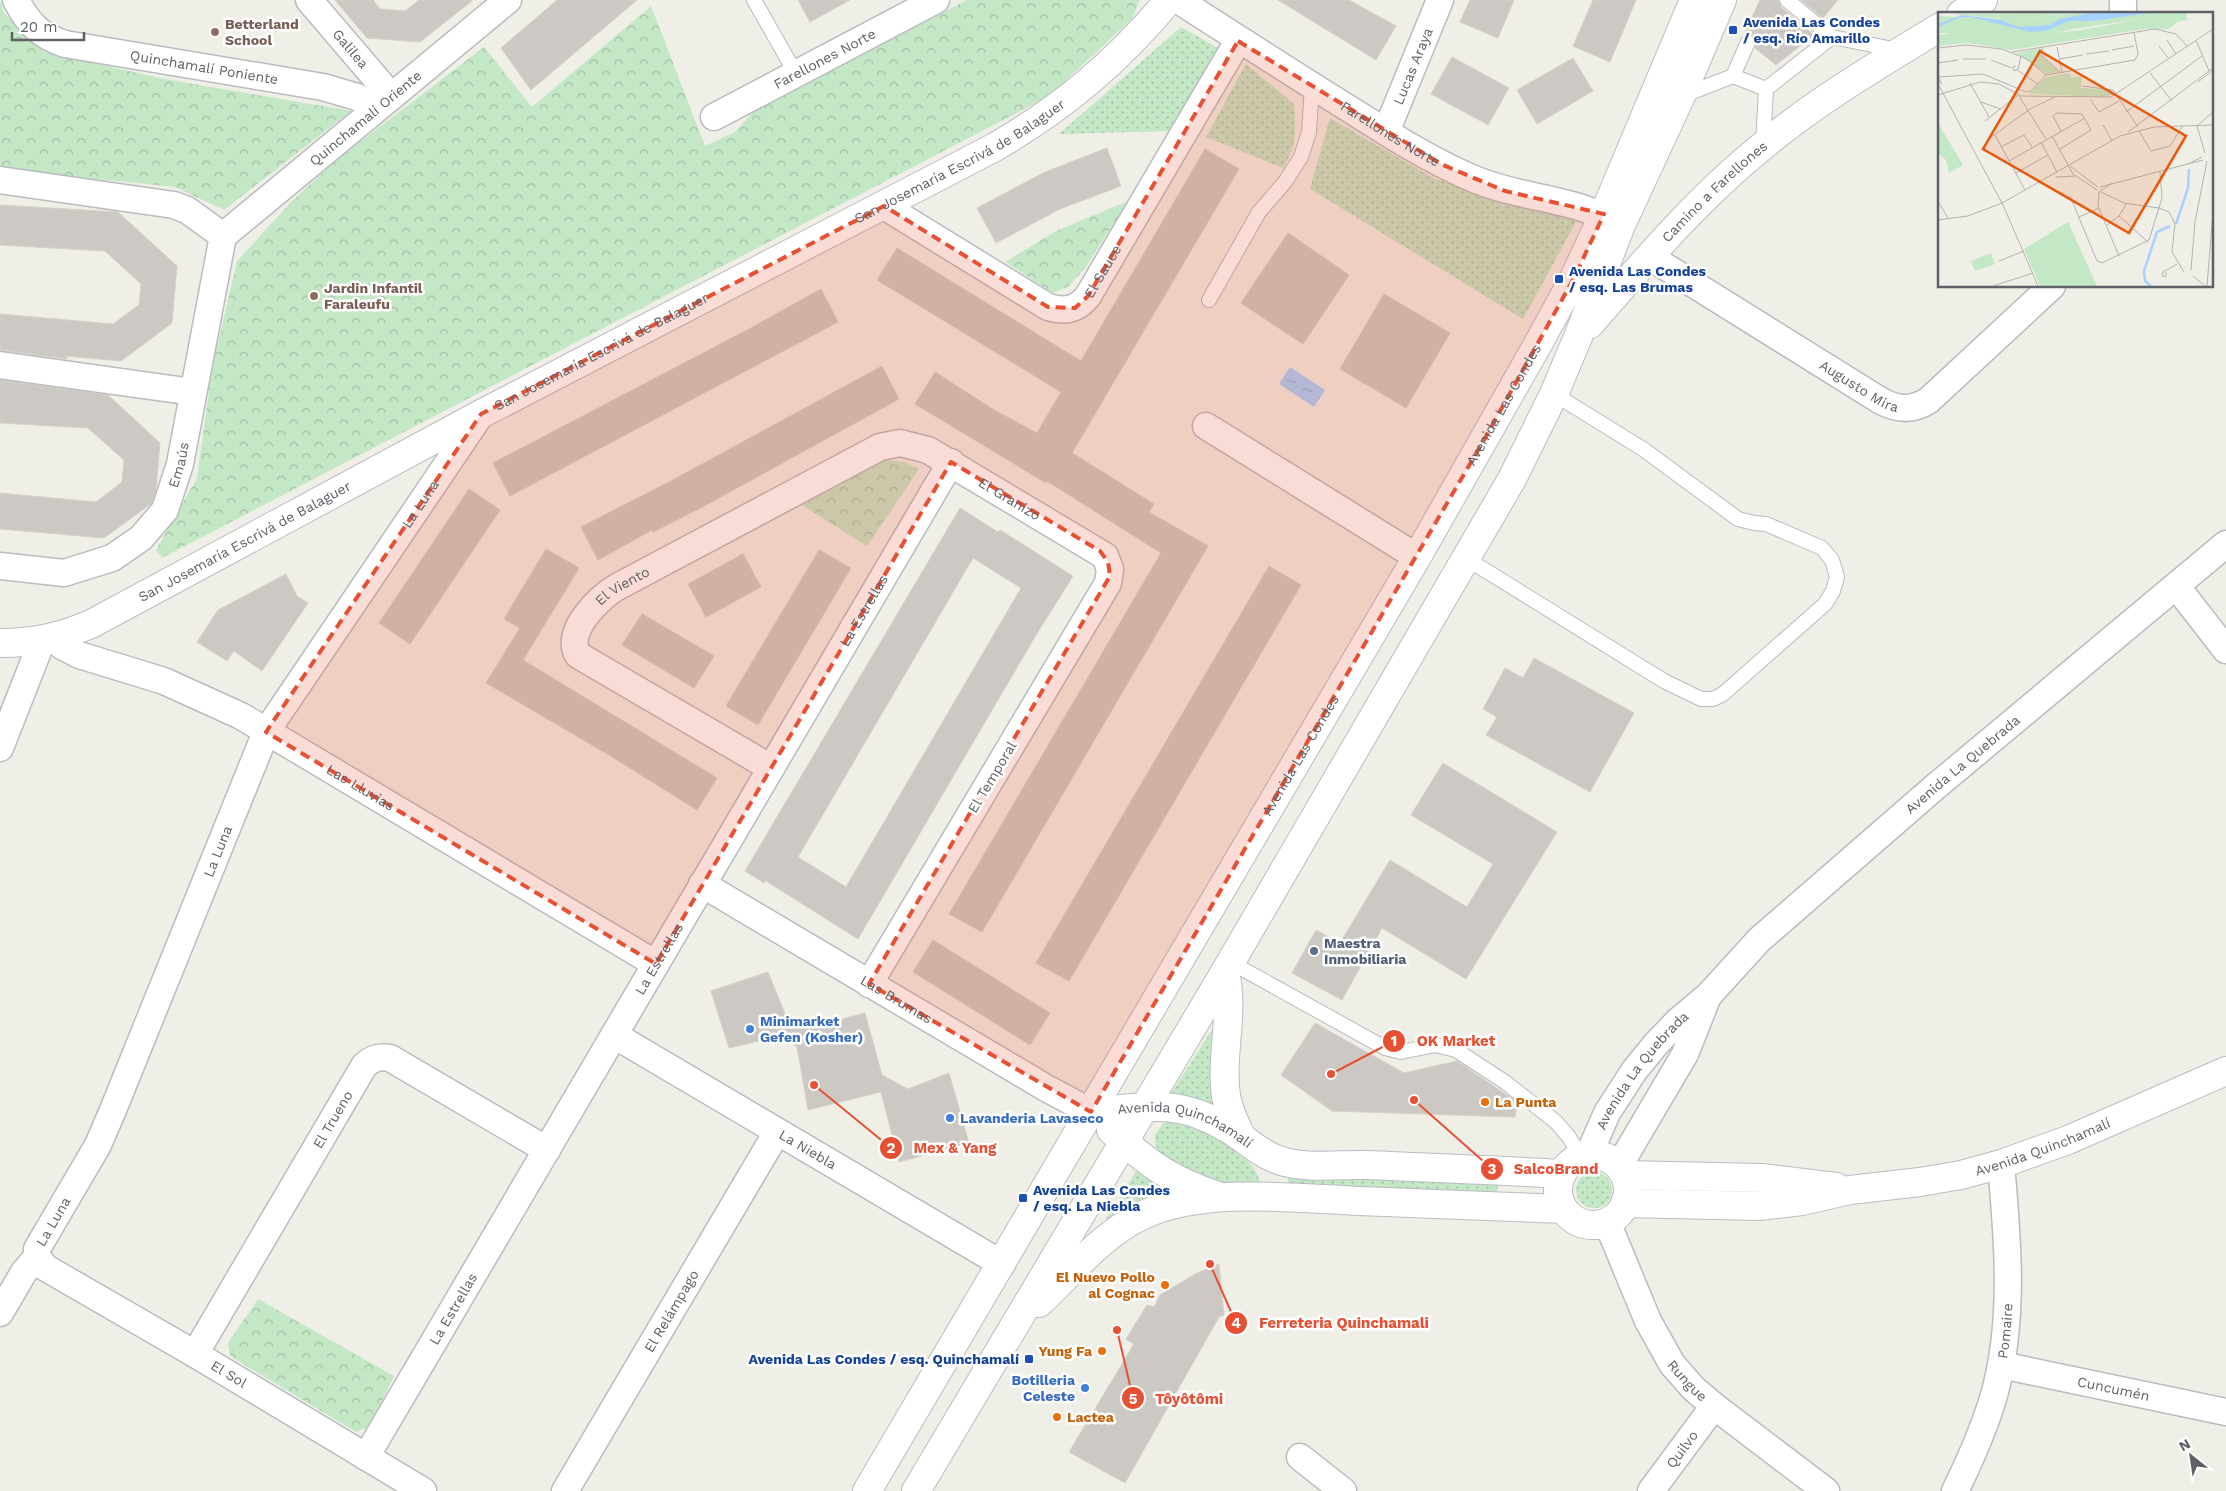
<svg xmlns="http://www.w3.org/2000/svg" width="2226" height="1491" font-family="'Work Sans',sans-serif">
	<defs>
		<pattern id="grass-dots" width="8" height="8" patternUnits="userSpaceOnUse" patternTransform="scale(1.25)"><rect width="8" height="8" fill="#c4e7c6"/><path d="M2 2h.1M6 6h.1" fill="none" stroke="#a2bfa5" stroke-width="1.8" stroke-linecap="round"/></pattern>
		<pattern id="park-crowns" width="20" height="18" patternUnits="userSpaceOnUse" patternTransform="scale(1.25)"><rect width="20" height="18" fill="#c4e7c6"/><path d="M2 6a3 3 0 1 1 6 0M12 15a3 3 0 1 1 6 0" fill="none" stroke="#a2bfa5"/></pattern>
		<pattern id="water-ripples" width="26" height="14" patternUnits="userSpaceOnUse" patternTransform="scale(1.25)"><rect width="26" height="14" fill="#a8d2fe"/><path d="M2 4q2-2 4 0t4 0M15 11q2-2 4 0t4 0" fill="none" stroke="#8caed1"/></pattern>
	</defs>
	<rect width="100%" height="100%" fill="#f0efe7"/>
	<g fill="url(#grass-dots)">
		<path d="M1181,27L1218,48L1174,131L1059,134Z"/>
		<path d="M1246,64L1294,104C1295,132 1298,143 1283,168L1206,137Z"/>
		<path d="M1330,118L1435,179L1577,220L1523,319L1310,189Z"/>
		<path d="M1219,1019L1221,1110L1170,1095Z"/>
		<path d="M1179,1121C1191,1125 1205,1128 1216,1134C1231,1142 1261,1169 1261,1187L1218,1186L1181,1170L1162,1154L1155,1146V1134L1164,1123Z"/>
		<path d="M1140,1165L1159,1187L1174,1196L1098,1232Z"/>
		<circle cx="1594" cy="1190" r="18"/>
		<path d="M1288,1178L1498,1181L1497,1195L1288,1190Z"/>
	</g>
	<g fill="url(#park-crowns)">
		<path d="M0,0L4,13L44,52L165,79L351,111L224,210L175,187L0,169Z"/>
		<path d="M967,0H1140L1132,19L1049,96L162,558L156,550L197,478L212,369L237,261L290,203L335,161L484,47L532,107L651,6L705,146L735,132L754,111Z"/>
		<path d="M1128,201L1086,267L1068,287L1053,293L1005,262L1056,231Z"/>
		<path d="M886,460L904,462L919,469L867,546L802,505L822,491Z"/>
		<path d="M258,1299L394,1376L369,1427L356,1432L230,1356L228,1343Z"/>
	</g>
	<path fill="url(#water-ripples)" d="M1290,367L1325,390L1314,407L1279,384Z"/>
	<g fill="#ccc9c4" stroke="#d5d1c5" fill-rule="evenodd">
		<path d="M335,0H373L380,9L405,11L419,0H473L420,42L367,38Z"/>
		<path d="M557,0H637L531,90L501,48Z"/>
		<path d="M798,0H850L810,22Z"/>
		<path d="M1278,0H1349L1396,26L1376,60Z"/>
		<path d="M1470,0H1514L1498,38L1460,22Z"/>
		<path d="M1593,0H1636L1610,62L1573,46Z"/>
		<path d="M1760,0H1778L1781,7L1814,35L1776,65L1755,48L1757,42L1755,36L1751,34H1744Z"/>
		<path d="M1801,0H1838L1823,18Z"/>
		<path d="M1452,57L1509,88L1488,125L1431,94Z"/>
		<path d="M1573,58L1593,91L1537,124L1517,90Z"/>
		<path d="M1107,148L1121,186L1060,209L996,243L977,208L1045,172Z"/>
		<path d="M1205,149L1239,169L1072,453L1154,504L1149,512L1208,546L982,932L949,914L1161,553L1047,481L1046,483L915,404L935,372L994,410L1037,433L1061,392L877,280L897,248L1081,361Z"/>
		<path d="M0,205L118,212L177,266L172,323L121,361L65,356L68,359L0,350V314L113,324L139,305L141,284L105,251L0,245Z"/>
		<path d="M1288,233L1349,275L1303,344L1241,303Z"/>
		<path d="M821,289L838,322L510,496L493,463L749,329Z"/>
		<path d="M1384,294L1450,333L1406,408L1340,369Z"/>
		<path d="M882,366L899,399L706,505L653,532L652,530L598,560L581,527L671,481Z"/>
		<path d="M0,380L108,395L160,443L156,489L152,503L104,538L0,529V493L96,502L122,482L124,460L88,428L0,423Z"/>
		<path d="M469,489L500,510L410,644L379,623Z"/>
		<path d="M960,508L998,532L1000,530L1073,576L1036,635L858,939L766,881L764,883L745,871ZM973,558L1021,588L846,887L798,857Z"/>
		<path d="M546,549L579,568L523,660L717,778L697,810L609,755L486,683L520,628L504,619Z"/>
		<path d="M819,550L851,568L758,725L726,706Z"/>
		<path d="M743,554L761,587L706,617L688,584Z"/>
		<path d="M1269,566L1301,585L1069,981L1036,963Z"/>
		<path d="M286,574L297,596L308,603L262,671L234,651L227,661L197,642L218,610Z"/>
		<path d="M642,614L714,656L694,688L622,645Z"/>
		<path d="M1534,658L1634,713L1590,792L1486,735L1497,717L1483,709L1505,668L1523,678Z"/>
		<path d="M1443,763L1557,832L1466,979L1382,928L1342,1000L1292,973L1316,930L1340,943L1390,860L1467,907L1493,864L1411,815Z"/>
		<path d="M933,940L1050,1013L1030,1045L913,972Z"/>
		<path d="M768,972L786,1016L808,1028L865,1013L882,1075L908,1089L949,1073L969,1143L899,1162L881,1092L808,1110L797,1047L780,1036L729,1048L711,991Z"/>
		<path d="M1315,1023L1404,1073L1457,1061L1517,1102L1515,1117L1332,1111L1281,1075Z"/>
		<path d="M1219,1264L1224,1315L1219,1317L1125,1483L1069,1452L1134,1344L1126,1339L1147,1305L1154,1307L1160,1295L1197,1273Z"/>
	</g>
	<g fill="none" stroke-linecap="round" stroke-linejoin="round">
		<defs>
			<g id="lane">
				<path d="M754,0L796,74"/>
				<path d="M1787,0L1832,37L1898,50"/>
				<path d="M1748,42L1733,76L1766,89L1832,37"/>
				<path d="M1682,96L1733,76"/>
				<path d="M1763,145L1766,89"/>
				<path d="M1209,300L1259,212L1285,182L1301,157L1309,132L1312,86"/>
				<path d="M1467,559L1664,681L1701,699H1713L1723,694L1825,604L1833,591L1837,577L1832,560L1822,548L1766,524L1754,523L1738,519L1643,449L1554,394"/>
				<path d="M1230,962L1385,1048L1401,1052L1435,1045L1456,1050L1505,1082L1556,1122L1569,1137L1581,1157"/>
			</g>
			<g id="street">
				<path id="s1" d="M16,0C28,23 40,36 65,44L323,87L357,97L378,107"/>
				<path id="s2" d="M309,0L391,96"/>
				<path id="s3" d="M1178,0C1236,37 1293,74 1351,110C1389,134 1426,158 1467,176C1517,199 1575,197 1621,225"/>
				<path d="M2123,14V0"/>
				<path id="s4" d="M714,117L936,0"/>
				<path id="s5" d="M1386,132L1440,0"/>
				<path d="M0,180L174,205L187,210L223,236"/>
				<path id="s6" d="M884,206L1048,307C1065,312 1077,310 1088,296L1238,41"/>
				<path id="s7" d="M223,236L508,0"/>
				<path id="s8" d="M1650,257L1881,401C1898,410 1913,411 1929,400L2052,286"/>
				<path d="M0,365L193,392"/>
				<path d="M1206,426L1417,557"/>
				<path id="s9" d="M0,566L64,573L112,558L141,538L165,510L180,464L223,236"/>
				<path d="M2177,587L2226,650"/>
				<path id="s10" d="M53,638L62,646L79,655L164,681L241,716L656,964"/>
				<path d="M0,748L42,641"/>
				<path id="s11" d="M771,768L578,655C564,632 598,598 617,587L880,447L900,443L928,450L1105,556L1110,569L1108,583L869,984"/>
				<path id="s12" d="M702,884L1046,1088L1091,1112"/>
				<path id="s13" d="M614,1035L1002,1264"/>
				<path id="s14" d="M1589,1154L1607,1113L1634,1071L1656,1044L1678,1021L1708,996L1759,940L1935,787L2226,544"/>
				<path d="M1619,1166L1685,1054L1708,996"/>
				<path id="s15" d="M1607,1222L1648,1321L1672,1364L1693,1388L1714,1406L1826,1491"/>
				<path d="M0,1313L24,1272L37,1257"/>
				<path id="s16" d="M195,1354L364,1066C372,1058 379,1056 390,1058L547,1150"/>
				<path id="s17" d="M2001,1365L2226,1412"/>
				<path id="s18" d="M366,1457L951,462"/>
				<path d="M1300,1457L1343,1491"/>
				<path id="s19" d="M423,1491L195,1354L46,1268L37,1257V1249L98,1145L113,1110L266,732L481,414"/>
				<path id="s20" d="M565,1491L777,1132"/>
				<path id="s21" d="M1651,1491L1714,1406"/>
				<path id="s22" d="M1955,1491C1970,1461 1983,1431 1993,1399C2015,1323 2008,1242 2001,1164"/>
			</g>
			<g id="secondary">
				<path d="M1961,14L1983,0"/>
				<path id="s23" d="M1590,324C1644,262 1699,197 1764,145C1818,100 1880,64 1940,27"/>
				<path id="s24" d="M0,643C34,643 62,637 93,623L481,414L995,147C1064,107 1118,61 1169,0"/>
				<path d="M1225,972C1234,1011 1222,1048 1225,1087C1226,1106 1234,1121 1242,1138"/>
				<path id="s25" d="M1091,1112C1145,1107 1178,1098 1227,1128C1246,1139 1263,1157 1285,1162C1312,1169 1341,1164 1368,1165C1433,1168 1497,1170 1562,1174"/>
				<path d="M1111,1130C1148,1164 1170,1180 1218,1196"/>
				<circle cx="1593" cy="1190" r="35"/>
				<path d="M1625,1175L1762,1178L1836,1187"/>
				<path id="s26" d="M1625,1203L1759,1206L1802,1201L1850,1190L1920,1182L1961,1175L2001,1164L2068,1140L2226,1071"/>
				<path d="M1039,1303C1071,1273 1102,1234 1143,1215C1203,1187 1294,1198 1359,1201C1427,1204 1495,1206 1563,1209"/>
				<path id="s27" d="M867,1491L1417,557L1538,344L1574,278L1604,214L1694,0"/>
				<path d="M916,1491L1225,972L1512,479L1554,394L1578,337L1621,225L1681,96L1722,0"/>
			</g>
		</defs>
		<use href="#lane" stroke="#b9bbc0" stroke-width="16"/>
		<use href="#street" stroke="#b9bbc0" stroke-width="29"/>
		<use href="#secondary" stroke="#babcc2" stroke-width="30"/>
		<use href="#lane" stroke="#fff" stroke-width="14"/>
		<use href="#street" stroke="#fff" stroke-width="26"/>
		<use href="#secondary" stroke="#fff" stroke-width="28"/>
	</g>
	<path fill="#e85034" fill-opacity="0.2" stroke="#e85034" stroke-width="4" stroke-dasharray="10 6" stroke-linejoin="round" d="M1238,41L1443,165L1505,191L1604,214L1574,278L1484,440L1091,1112L869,984L1110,576L1108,562L1100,551L951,462L656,964L266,732L481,414L884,206L1048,307L1075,308L1088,296Z"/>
	<g fill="#1a4fb4" stroke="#fff" stroke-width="2">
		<rect x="1728" y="25" width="10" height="10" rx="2.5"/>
		<rect x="1554" y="274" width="10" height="10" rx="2.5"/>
		<rect x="1018" y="1193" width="10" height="10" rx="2.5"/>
		<rect x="1024" y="1354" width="10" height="10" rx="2.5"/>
	</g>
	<g fill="#8d6e63" stroke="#fff" stroke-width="2">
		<circle cx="215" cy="32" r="5"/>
		<circle cx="314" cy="296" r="5"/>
	</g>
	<circle fill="#5c6f8a" stroke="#fff" stroke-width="2" cx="1314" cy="951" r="5"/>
	<g fill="#3f7fe0" stroke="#fff" stroke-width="2">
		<circle cx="750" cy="1029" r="5"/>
		<circle cx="950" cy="1118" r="5"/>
		<circle cx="1085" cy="1388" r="5"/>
	</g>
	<g fill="#e8710a" stroke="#fff" stroke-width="2">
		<circle cx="1485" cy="1102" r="5"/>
		<circle cx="1165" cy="1285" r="5"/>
		<circle cx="1102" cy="1351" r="5"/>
		<circle cx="1057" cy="1417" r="5"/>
	</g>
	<g text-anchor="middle" stroke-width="5" stroke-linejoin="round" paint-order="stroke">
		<g font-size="14" font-weight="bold" fill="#164399" stroke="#fff" text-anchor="start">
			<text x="1743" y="27">Avenida Las Condes<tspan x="1743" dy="16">/ esq. Río Amarillo</tspan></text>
			<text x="1569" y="276">Avenida Las Condes<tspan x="1569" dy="16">/ esq. Las Brumas</tspan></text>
			<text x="1033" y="1195">Avenida Las Condes<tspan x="1033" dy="16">/ esq. La Niebla</tspan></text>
			<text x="1019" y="1364" text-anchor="end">Avenida Las Condes / esq. Quinchamalí</text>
		</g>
		<g font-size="14" font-weight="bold" fill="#785e54" stroke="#fff" text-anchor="start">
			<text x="225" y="29">Betterland<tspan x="225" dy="16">School</tspan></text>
			<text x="324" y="293">Jardin Infantil<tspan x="324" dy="16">Faraleufu</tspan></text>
		</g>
		<g font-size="14" fill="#5e6167" stroke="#fff">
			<text dy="5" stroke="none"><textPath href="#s2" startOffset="64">Galilea</textPath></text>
			<text dy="5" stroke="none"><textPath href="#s4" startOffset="125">Farellones Norte</textPath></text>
			<text dy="5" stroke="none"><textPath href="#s5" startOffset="71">Lucas Araya</textPath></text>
			<text dy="5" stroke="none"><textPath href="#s1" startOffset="209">Quinchamalí Poniente</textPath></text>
			<text dy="5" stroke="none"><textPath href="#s7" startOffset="185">Quinchamalí Oriente</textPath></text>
			<text dy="5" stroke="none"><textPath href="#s3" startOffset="251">Farellones Norte</textPath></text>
			<text dy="5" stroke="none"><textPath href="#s24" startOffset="1078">San Josemaría Escrivá de Balaguer</textPath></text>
			<text dy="5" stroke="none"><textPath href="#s23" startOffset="182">Camino a Farellones</textPath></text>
			<text dy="5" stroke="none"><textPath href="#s6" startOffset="266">El Sauce</textPath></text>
			<text dy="5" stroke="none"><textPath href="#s24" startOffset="672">San Josemaría Escrivá de Balaguer</textPath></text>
			<text dy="5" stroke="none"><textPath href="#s8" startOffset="246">Augusto Mira</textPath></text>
			<text dy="5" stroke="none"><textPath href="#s27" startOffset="1259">Avenida Las Condes</textPath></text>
			<text dy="5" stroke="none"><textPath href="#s9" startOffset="234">Emaús</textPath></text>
			<text dy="5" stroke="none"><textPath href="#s11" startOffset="751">El Granizo</textPath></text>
			<text dy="5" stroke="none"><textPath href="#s19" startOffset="1302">La Luna</textPath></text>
			<text dy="5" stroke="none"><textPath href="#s24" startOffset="268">San Josemaría Escrivá de Balaguer</textPath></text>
			<text dy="5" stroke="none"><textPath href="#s11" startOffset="314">El Viento</textPath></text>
			<text dy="5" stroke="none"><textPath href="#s18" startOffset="982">La Estrellas</textPath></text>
			<text dy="5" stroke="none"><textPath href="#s27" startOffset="854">Avenida Las Condes</textPath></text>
			<text dy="5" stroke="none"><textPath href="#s14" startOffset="545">Avenida La Quebrada</textPath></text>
			<text transform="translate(992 777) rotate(-59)" y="5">El Temporal</text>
			<text dy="5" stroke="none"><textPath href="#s10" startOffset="344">Las Lluvias</textPath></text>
			<text dy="5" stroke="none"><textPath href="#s19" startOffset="898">La Luna</textPath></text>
			<text dy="5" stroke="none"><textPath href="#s18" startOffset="578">La Estrellas</textPath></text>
			<text dy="5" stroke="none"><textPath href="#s12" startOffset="226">Las Brumas</textPath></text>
			<text dy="5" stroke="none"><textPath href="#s14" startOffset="100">Avenida La Quebrada</textPath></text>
			<text dy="5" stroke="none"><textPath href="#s16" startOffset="272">El Trueno</textPath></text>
			<text dy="5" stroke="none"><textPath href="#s25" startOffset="98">Avenida Quinchamalí</textPath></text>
			<text dy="5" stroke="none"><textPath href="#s26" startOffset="425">Avenida Quinchamalí</textPath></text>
			<text dy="5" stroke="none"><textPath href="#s13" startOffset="225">La Niebla</textPath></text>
			<text dy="5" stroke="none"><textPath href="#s19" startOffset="492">La Luna</textPath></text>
			<text dy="5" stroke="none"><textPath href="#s18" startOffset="172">La Estrellas</textPath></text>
			<text dy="5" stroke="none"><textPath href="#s20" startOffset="209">El Relámpago</textPath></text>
			<text dy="5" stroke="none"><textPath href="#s22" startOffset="169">Pomaire</textPath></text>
			<text transform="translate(229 1374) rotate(31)" y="5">El Sol</text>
			<text dy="5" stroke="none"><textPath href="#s15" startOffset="179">Rungue</textPath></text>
			<text dy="5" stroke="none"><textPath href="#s17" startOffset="115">Cuncumén</textPath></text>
			<text dy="5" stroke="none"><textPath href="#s21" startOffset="52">Quilvo</textPath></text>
		</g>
		<g font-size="14" font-weight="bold" fill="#4e5e75" stroke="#fff" text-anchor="start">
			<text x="1324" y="948">Maestra<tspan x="1324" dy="16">Inmobiliaria</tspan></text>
		</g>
		<g font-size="14" font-weight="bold" fill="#366cbe" stroke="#fff" text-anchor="start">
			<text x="760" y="1026">Minimarket<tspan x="760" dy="16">Gefen (Kosher)</tspan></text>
			<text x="960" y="1123">Lavanderia Lavaseco</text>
			<text x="1075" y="1385" text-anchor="end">Botilleria<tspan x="1075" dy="16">Celeste</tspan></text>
		</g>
		<g font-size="14" font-weight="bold" fill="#c56008" stroke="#fff" text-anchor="start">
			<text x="1495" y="1107">La Punta</text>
			<text x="1155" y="1282" text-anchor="end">El Nuevo Pollo<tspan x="1155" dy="16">al Cognac</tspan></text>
			<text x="1092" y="1356" text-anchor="end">Yung Fa</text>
			<text x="1067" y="1422">Lactea</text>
		</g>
	</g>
	<g transform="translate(1938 12)">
		<rect width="275" height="275" fill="#f0efe7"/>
		<path d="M0,111L25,153L11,161L8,148L0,141Z" fill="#c4e7c6"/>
		<path d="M130,1L79,7L135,1H248L250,8L239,10L231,17H206L74,38L29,31L0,34V23L15,21H0V4L65,7L14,2ZM203,7L144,18L118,21L135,17ZM103,36V44L121,60L109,62L78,41ZM132,61L133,66L144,64L143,76L173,78L177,82L167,85L91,82L108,65Z" fill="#c4e7c6" fill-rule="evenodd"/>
		<path d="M130,210L159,274H102L86,237ZM53,241L57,252L37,259L33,249Z" fill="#c4e7c6"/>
		<path d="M152,1H212L155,9H131L107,19L92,20L32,5L20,6L0,15V12L24,3L63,8L80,15L112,13L122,7Z" fill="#a8d2fe"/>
		<path fill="none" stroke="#a8d2fe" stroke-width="2.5" d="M238,212L250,176L251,157M213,274L207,269L206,259L219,220L232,214"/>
		<path fill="none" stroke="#b2b2b0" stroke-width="1" d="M229,28L238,42M258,28L271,59M221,34L231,47M104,35V44L123,61M119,35L124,60M0,36L28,33L64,37L89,47L108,63M174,38L196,34M74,40L217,17L238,22L249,34M148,42L171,39M25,47H48M121,47L145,43M53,48L74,56M0,51L20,48M78,54L75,55L76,59L80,57L83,44M79,58L100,72M212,61L234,89M108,63L197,48L200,42L196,20M260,70L275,58M32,71L51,105M0,72L65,193M4,73L0,65L45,62L88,80L93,79L108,63M144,74L175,78L200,115M0,83L42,70L61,72L83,84L173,85L275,17M81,84L108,127M152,87L161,100L181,89M43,90L63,97M188,100L264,44M47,109L80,83M165,113L174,129M201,119L213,139L232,134L244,115M190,120L275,56M57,123L87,178M114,124L135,162L159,178M52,126L92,97L117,85M103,130L119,160M63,135L86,123L94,135M122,137L153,118L144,102L118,101L115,104L123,119M267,141L259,114L275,100M71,149L147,106M250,152L264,145M132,154L160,175M78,161L110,143M118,165L137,164M162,175L265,148M161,180L160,194L181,244M161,180L174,171M163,180L186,191L221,196L231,200L237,212L234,240L246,260M132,184L159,249L164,251L211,228L224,186L222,160M0,189L10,206M65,193L100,274M181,204L210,230M141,205L161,196M0,208L30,204L64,191L182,124L216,115L275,113M168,214L181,204L189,191M61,249L86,239M253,258L257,210L269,149M228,260V265L224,264L225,260L239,252M255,264L267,274M55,274L95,261M269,274L275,200"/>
		<path fill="#e8590c" fill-opacity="0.15" stroke="#e8590c" stroke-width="2.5" d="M102,39L248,124L191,221L45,137Z"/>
		<rect width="275" height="275" fill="none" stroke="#5e6167" stroke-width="2.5"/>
	</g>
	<path fill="none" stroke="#e85034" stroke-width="2" d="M1331 1074L1394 1041M814 1085L891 1148M1414 1100L1492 1169M1210 1264L1236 1323M1117 1330L1133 1398"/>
	<g fill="#e85034" stroke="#fff" stroke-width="2">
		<circle cx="1331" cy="1074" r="5"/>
		<circle cx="814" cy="1085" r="5"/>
		<circle cx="1414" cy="1100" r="5"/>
		<circle cx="1210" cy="1264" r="5"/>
		<circle cx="1117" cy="1330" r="5"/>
		<circle cx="1394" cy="1041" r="12"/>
		<circle cx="891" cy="1148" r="12"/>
		<circle cx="1492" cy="1169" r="12"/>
		<circle cx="1236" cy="1323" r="12"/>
		<circle cx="1133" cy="1398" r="12"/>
	</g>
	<g font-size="15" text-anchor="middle" font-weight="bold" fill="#fff">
		<text x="1394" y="1046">1</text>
		<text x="891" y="1153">2</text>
		<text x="1492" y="1174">3</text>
		<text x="1236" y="1328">4</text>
		<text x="1133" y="1404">5</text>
	</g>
	<g font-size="15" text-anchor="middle" font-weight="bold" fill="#e85034" stroke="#fff" stroke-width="5" stroke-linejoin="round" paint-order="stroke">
		<text x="1456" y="1046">OK Market</text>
		<text x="955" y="1153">Mex &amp; Yang</text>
		<text x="1556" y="1174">SalcoBrand</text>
		<text x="1344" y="1328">Ferreteria Quinchamali</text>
		<text x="1189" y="1404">Tôyôtômi</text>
	</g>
	<g transform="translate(2191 1456) rotate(330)" stroke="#ffffff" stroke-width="4" paint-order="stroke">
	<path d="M0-4L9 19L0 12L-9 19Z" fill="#5e6167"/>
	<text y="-8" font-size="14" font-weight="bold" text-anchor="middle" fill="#5e6167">N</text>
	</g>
	<path d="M12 32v8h72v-8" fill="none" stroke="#5e6167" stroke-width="2.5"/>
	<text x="20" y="32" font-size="15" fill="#5e6167" stroke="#ffffff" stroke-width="4" paint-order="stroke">20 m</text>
</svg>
